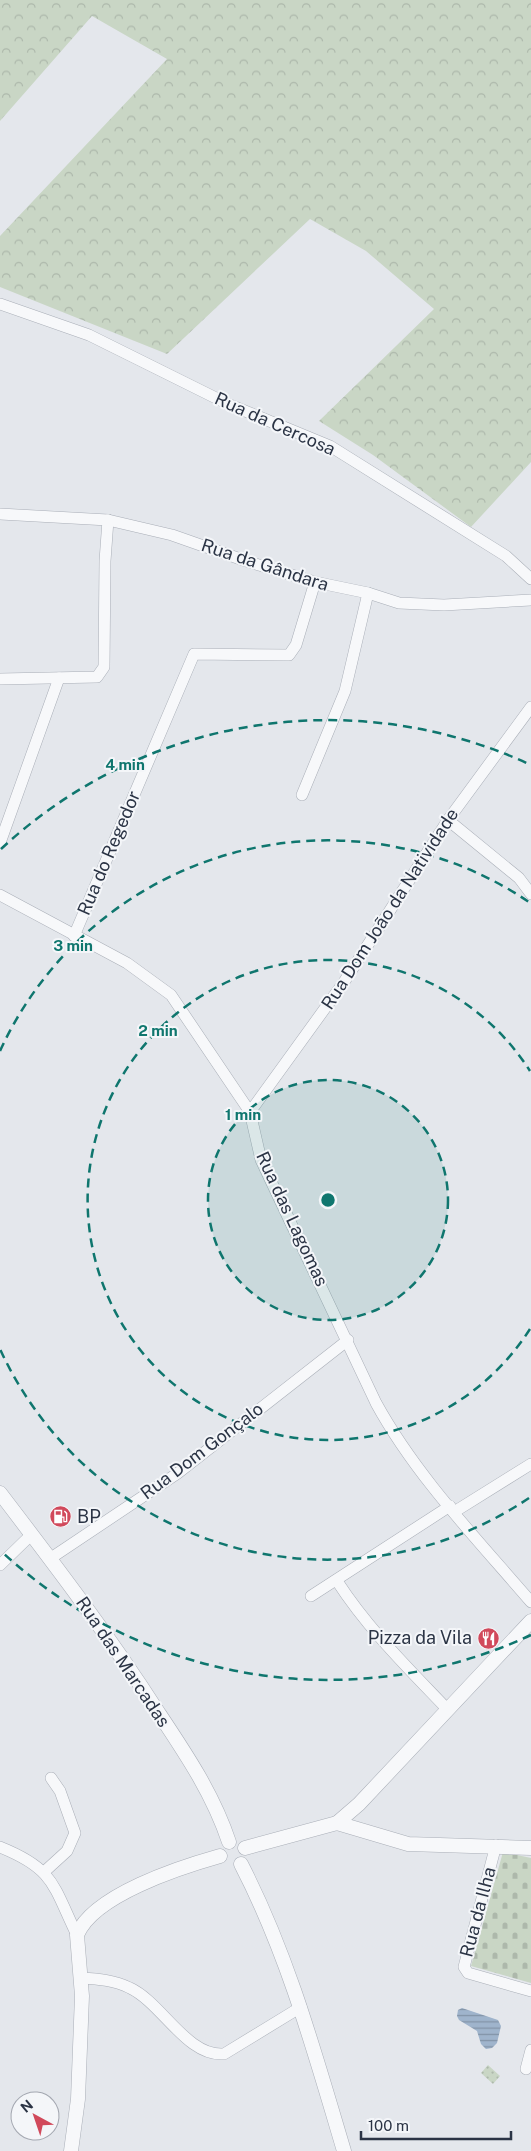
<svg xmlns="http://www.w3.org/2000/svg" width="531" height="2151" font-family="'Public Sans',sans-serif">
	<defs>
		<pattern id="grass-dots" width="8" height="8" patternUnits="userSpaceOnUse" patternTransform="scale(1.25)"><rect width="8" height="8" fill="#c9d6c5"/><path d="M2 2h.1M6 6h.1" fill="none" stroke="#adb8ab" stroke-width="1.8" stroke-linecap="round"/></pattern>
		<pattern id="forest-crowns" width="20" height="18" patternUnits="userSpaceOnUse" patternTransform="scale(1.25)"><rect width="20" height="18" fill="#c9d6c5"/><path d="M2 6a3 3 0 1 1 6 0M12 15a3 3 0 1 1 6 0" fill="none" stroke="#adb8ab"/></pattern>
		<pattern id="cemetery-stones" width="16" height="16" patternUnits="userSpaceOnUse" patternTransform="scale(1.25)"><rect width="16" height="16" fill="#c9d6c5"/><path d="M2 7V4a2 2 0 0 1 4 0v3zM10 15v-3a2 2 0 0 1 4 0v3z" fill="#adb8ab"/></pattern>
		<pattern id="water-rules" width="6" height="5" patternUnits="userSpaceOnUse" patternTransform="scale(1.25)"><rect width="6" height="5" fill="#9fb4cc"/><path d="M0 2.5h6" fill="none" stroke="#8293a7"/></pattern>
	</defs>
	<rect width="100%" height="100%" fill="#e4e7ec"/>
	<path fill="url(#grass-dots)" d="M488,2065L500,2076L493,2084L481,2073Z"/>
	<path fill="url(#forest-crowns)" d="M0,0H531V462L471,527L373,455L319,421L434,309L366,251L310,219L167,354L0,287V236L167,59L92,16L0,121Z"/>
	<path fill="url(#cemetery-stones)" d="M503,1852L531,1858V1983L471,1966Z"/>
	<path fill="url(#water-rules)" d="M462,2008L498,2020L501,2026L497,2043L492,2048L486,2049L481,2044L477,2031L459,2020L457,2016L458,2010Z"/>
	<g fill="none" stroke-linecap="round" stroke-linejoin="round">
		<defs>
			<g id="minor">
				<path d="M0,304L89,335L228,404L330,446L506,556L531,579"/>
				<path d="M0,514L108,520L172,535L246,561L315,582L368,593L399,603L444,605L531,600"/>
				<path d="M0,679L97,677L104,667L105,561L108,520"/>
				<path d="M302,795L345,691L368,593"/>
				<path d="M448,820L519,878L531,894"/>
				<path d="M0,843L59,678"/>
				<path d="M0,895L127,963L171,995L250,1112L261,1160L376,1403C416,1476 477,1539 531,1602"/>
				<path d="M74,936L194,654L289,655L296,645L315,582"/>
				<path d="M250,1112L344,982L448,820L531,707"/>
				<path d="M454,1512L531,1464"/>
				<path d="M51,1558L178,1473L348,1340"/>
				<path d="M0,1565L32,1534"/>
				<path d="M337,1581C368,1629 408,1668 448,1710"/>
				<path d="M311,1596L450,1506"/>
				<path d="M496,1845L464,1967L468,1973L531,1991"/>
				<path d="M0,1847C55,1869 53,1886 77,1935"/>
				<path d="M44,1872L67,1851L75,1833L60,1791L51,1778"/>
				<path d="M81,1978C98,1979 114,1980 130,1988C162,2003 187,2057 224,2054L301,2007"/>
				<path d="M526,2069L531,2050"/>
			</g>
			<g id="tertiary">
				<path d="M0,1493C55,1565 109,1636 158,1712C186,1754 213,1794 229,1842"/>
				<path d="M337,1823L359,1804L531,1621"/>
				<path d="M245,1848L337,1823L408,1844L531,1848"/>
				<path d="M241,1864C288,1955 315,2054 344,2151"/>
				<path d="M71,2151L78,2099L82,1996L77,1935C93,1895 181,1867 220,1856"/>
			</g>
		</defs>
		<use href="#minor" stroke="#a9aeb7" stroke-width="12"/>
		<use href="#tertiary" stroke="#a9aeb7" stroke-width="15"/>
		<use href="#minor" stroke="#f7f8fa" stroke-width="11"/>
		<use href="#tertiary" stroke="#f7f8fa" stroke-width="14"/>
	</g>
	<circle cx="328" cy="1200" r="120" fill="#0f766e" fill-opacity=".12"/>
	<g fill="none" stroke="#0f766e" stroke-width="2.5" stroke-dasharray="9 6">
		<circle cx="328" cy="1200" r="120"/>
		<path d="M530 1329A240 240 0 1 1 530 1071"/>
		<path d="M529 1498A360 360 0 0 1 0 1349M0 1051A360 360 0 0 1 529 902"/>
		<path d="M531 1635A480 480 0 0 1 1 1551M1 849A480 480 0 0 1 531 765"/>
	</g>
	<defs>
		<symbol id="fuel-disc" viewBox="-11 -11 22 22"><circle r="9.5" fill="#d1495b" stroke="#f4f6f9"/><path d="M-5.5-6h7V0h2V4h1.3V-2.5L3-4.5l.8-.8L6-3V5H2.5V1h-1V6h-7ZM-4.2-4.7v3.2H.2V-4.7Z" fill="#fff"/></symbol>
		<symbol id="restaurant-disc" viewBox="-11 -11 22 22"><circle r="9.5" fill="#d1495b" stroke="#f4f6f9"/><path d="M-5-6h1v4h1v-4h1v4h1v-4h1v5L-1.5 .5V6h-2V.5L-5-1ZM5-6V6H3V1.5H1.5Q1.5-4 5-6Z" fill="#fff"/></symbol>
	</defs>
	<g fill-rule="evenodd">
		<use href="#fuel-disc" x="48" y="1504" width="25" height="25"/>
		<use href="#restaurant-disc" x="476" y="1626" width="25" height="25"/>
	</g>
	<g text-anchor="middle" stroke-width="4" stroke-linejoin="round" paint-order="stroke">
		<g font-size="18" fill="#2b3445" stroke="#f4f6f9">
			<text transform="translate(275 424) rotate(24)" y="6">Rua da Cercosa</text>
			<text transform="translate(265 565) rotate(18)" y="6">Rua da Gândara</text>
			<text transform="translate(109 853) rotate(-67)" y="6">Rua do Regedor</text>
			<text transform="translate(390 909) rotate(-57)" y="6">Rua Dom João da Natividade</text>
			<text transform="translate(292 1219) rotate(65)" y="6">Rua das Lagomas</text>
			<text transform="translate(202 1451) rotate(-37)" y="6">Rua Dom Gonçalo</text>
			<text transform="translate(123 1662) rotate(56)" y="6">Rua das Marcadas</text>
			<text transform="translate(478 1912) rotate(-75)" y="6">Rua da Ilha</text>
		</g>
		<g font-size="18" fill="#2b3445" stroke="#f4f6f9" text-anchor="start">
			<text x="77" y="1523">BP</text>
			<text x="472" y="1644" text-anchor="end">Pizza da Vila</text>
		</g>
	</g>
	<circle cx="328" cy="1200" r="8" fill="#0f766e" stroke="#f4f6f9" stroke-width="2.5"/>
	<g font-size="15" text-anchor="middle" font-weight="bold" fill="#0f766e" stroke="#f4f6f9" stroke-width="4" stroke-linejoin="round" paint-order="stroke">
		<text x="125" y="770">4 min</text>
		<text x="73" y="951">3 min</text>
		<text x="158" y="1036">2 min</text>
		<text x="243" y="1120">1 min</text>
	</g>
	<g transform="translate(35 2116) rotate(320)"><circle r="24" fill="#f4f6f9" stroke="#a4a8b1"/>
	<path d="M0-4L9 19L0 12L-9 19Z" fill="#d1495b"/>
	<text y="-8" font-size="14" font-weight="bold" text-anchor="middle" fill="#2b3445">N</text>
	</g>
	<path d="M361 2131v8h150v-8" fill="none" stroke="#2b3445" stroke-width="2.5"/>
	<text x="368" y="2131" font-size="15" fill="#2b3445" stroke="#f4f6f9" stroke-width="4" paint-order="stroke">100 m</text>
</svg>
